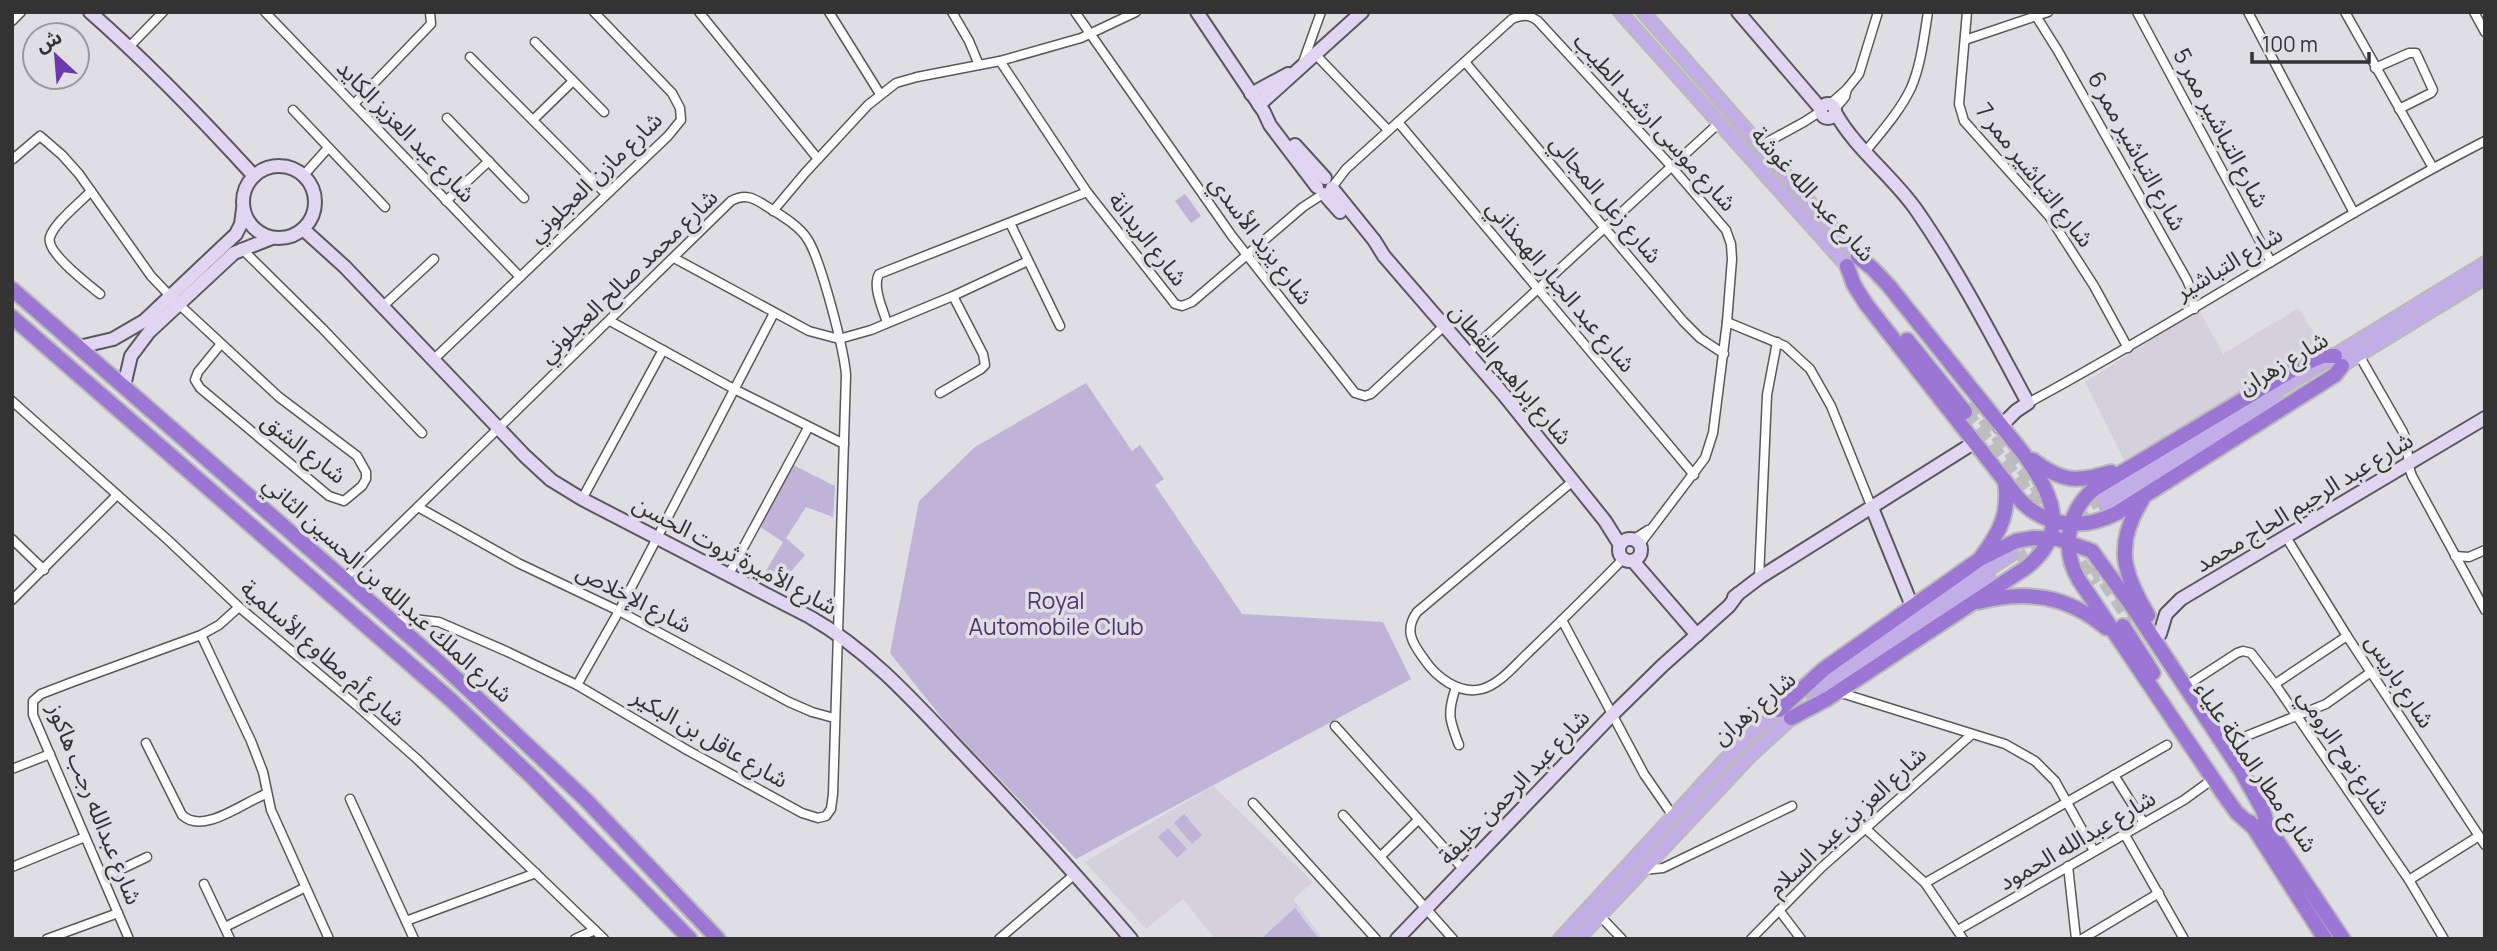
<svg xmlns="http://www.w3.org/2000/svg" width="2497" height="951" font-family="Manrope,'Noto Sans Arabic',sans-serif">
	<rect width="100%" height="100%" fill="#dfdee2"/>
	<g fill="#d4d0dc">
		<path d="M2298,308L2321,344L2124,460L2085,382L2199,310L2223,354Z"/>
		<path d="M1213,786L1313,882L1293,899L1323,939H1215L1183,899L1146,929L1085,862Z"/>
	</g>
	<g fill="#bfb3d8">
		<path d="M1185,194L1201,216L1191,223L1175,201Z"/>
		<path d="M1086,383L1132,451L1140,445L1164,479L1155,485L1242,614L1383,622L1411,679L1076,859L946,723L890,653L919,501L975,447Z"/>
		<path d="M791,464L835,486L833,517L806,507L786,538L805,555L789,574L760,581L783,542L759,526Z"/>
		<path d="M1184,814L1202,835L1192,844L1174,823Z"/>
		<path d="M1168,828L1187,849L1177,858L1158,837Z"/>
		<path d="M1295,908L1319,939H1261Z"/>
	</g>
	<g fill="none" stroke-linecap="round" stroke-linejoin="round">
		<g stroke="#bdbcbf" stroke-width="12" stroke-dasharray="12 6" stroke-linecap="butt">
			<path d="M2075,514L2102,498"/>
			<path d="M2017,560L2076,523"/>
		</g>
		<g stroke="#bdbcbf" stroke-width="14" stroke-dasharray="14 7" stroke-linecap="butt">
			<path d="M1971,402L2044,496"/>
			<path d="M1965,412L2050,521"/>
			<path d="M2068,546L2095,584"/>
			<path d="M2093,564L2131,621"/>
		</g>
		<defs>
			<g id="street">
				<path d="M265,12L520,277"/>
				<path d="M699,12L818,159"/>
				<path d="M829,12L880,94"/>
				<path d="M952,12L969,41L979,65"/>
				<path d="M1075,12L1232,236L1355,393L1365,396L1371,394L1444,326"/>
				<path d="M1967,12L1959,104L1964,121L2049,216L2094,286L2128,348"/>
				<path d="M2137,12L2271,262"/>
				<path d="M2248,12L2354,213"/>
				<path d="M2345,12L2433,168"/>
				<path d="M2474,12L2485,32"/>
				<path d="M2036,16L2058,51L2187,280L2191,290L2194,309"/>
				<path d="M12,21L21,12"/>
				<path d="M1965,40L2048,12"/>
				<path d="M535,42L604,112"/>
				<path d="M129,47L163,12"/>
				<path d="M1315,54L1388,130"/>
				<path d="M470,57L606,194"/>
				<path d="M1000,61L1087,192L1175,304L1182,306L1192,302L1303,207L1323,194"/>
				<path d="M1465,62L1683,321L1700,338L1724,354"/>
				<path d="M1302,65L1321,12"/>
				<path d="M2375,68L2409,53H2416L2433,90L2431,93L2399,109"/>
				<path d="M354,104L431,24L430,12"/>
				<path d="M1830,104L1847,89L1859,74L1878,12"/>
				<path d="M1835,109L1845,97L1847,89"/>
				<path d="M293,110L385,207"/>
				<path d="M447,118L524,198"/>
				<path d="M533,120L573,81"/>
				<path d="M1398,122L1694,475"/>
				<path d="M1760,146L1804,122L1821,111"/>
				<path d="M1866,151C1882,131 1900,111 1911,88C1921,65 1924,37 1928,12"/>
				<path d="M13,159L40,136L62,155L79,174L151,276L171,297L279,397L357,456L366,472V479L362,486L344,501L329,496L200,388L195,380L198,372L220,345"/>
				<path d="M303,176L328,148"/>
				<path d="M1333,186L1346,169L1512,19C1522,15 1529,14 1538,21L1672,167L1726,230L1731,244L1732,259L1727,322L1713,433L1705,458L1640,544"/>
				<path d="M91,191C80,203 55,222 50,237C45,252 88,284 100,294"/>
				<path d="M446,201L489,161"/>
				<path d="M773,211L805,173L868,105L896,83L917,77L1000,61L1081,38L1136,12"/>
				<path d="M1010,223L1060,326"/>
				<path d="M241,248L323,329L422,433"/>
				<path d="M674,258L809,331L839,339L871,330L953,296L1028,261"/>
				<path d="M382,307L434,259"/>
				<path d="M610,321L734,389L844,444"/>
				<path d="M1727,322L1785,346L1810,369L1831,406L1872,508"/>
				<path d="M887,323C883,309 872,287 879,274L1087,192"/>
				<path d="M1468,353L1719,123"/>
				<path d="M2359,355L2403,432C2410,447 2406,462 2412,476L2485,610"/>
				<path d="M433,360L668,136L681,120L680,108L672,93L594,12"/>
				<path d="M940,393L981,369L985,365L983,354L953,296"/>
				<path d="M12,401L168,540L239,607L356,705L417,759L604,939"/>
				<path d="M2028,403C2183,320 2329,221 2485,141"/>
				<path d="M1573,481L1417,612C1404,630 1412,643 1424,659C1436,677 1459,695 1482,689C1500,684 1515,665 1528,653C1560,622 1592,591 1623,559"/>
				<path d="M582,499L663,350"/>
				<path d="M418,507L518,563L619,611L789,702L812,712L834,718"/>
				<path d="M2286,537L2347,636L2485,845"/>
				<path d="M12,539L44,570"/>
				<path d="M1634,539L1648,530"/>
				<path d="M2455,556L2469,557L2485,550"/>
				<path d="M729,574L808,428"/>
				<path d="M1759,578L1767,395L1777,342"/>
				<path d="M344,579L731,201C745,193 754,198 766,206C779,214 800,226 808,240C821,261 844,349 846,375L833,794L831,809L826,816L818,818L802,813L687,750L577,685L508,652L439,622L413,619L391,620"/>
				<path d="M12,600L117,495"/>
				<path d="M1562,620L1644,774L1673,816"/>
				<path d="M201,635L251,741L263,772L271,810L329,939"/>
				<path d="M2275,684L2347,636"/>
				<path d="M577,685L619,611L774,313"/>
				<path d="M2186,686L2237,653L2243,651L2251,653L2275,684L2409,880L2444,939"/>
				<path d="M1456,687C1447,713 1449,719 1459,745"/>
				<path d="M1838,692L2005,744L2035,761L2055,781L2094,851"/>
				<path d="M1335,726L1464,870"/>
				<path d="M146,743L182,815C203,835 242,803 266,794"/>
				<path d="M2224,745L2326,704L2371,672"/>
				<path d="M12,769L50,754"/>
				<path d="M2114,775L2144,823"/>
				<path d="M350,799L414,939"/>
				<path d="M1253,803L1376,939"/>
				<path d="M1343,815L1453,939"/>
				<path d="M1865,828L1925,883L1963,939"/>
				<path d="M2125,835L2184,939"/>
				<path d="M1381,856L1418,820"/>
				<path d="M2068,866L2076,939"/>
				<path d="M12,867L85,837"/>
				<path d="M1643,870L1663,868L1792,806"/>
				<path d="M103,878L147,857"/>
				<path d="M2409,880L2479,836"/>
				<path d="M1925,883L2167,745"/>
				<path d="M204,884L230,939"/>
				<path d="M1779,910L1801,939"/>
				<path d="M1599,915L1622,939"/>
				<path d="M406,921L536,873"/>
				<path d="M225,927L304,888"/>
				<path d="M1958,930L2184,800L2213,779"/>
				<path d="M47,939L118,913"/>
				<path d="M129,939L33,715V701L41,694L75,681L201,635L219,625L239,607"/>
				<path d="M575,939L595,930"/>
				<path d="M999,939L1075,874"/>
				<path d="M1751,939L1822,867L1971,735"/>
				<path d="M2082,939L2159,893"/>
			</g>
			<g id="secondary">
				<path d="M90,12C148,63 202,119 254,176"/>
				<path d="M1197,12L1264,112L1270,125L1317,187"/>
				<path d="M1738,12L1821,109"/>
				<path d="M1251,94L1288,74"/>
				<circle cx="1828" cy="111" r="7"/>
				<path d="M1259,105L1362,12"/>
				<path d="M1835,112C1855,149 1893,176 1917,211C1959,272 1993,338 2028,403L2016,411L2000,427"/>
				<path d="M1295,145L1325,178"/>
				<circle cx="279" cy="202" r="36"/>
				<path d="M1332,188L1374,240L1384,256L1504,395L1605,521L1620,545"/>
				<path d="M1324,194L1340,212"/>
				<path d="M303,229L345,267L525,456L551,480L582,499L810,617C868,650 913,700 958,748C1017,810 1075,873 1131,939"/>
				<path d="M79,347L113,339L144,321L236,234L241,224L243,209"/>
				<path d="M124,386L131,356L149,332L234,253L272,238"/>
				<path d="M1872,508L1912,606"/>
				<circle cx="1630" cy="550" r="11"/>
				<path d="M1633,561L1697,635"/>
				<path d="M1734,597L1759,578L1975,442"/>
				<path d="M2160,634L2166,614L2181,599L2485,418"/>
				<path d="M1397,939L1612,715L1662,666L1729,606L1738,594"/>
			</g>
			<g id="primary">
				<path d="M1620,12L1847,266"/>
				<path d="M1643,12L1858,257"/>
				<path d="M2336,369L2485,278"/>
				<path d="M2102,498L2485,263"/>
				<path d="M2106,505L2278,403"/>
				<path d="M1814,685L1865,649L2012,554"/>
				<path d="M1814,700L1867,660L1989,579"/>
				<path d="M1560,939L1723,762L1750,735L1785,706"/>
				<path d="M1578,939L1751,755L1797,713"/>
			</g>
			<g id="highway">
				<path d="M1847,266L1854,285L1866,304L2019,499C2045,528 2084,530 2117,513L2335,375L2342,366"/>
				<path d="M12,289L439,662L585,799L718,939"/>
				<path d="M12,317L451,700L533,778L690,939"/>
				<path d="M1907,340L1965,412"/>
				<path d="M2033,460C2062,482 2077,483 2111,472"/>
				<path d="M2142,500C2114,545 2123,573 2148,615"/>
				<path d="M1982,556C2000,532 2010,512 2005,481"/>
				<path d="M1978,602C2027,590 2067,595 2106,628"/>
				<path d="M2123,626L2153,673"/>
				<path d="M1779,710L1824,669L1980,559L2016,541L2034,538L2058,539L2092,551L2134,609L2241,771L2263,810L2268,827"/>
				<path d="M1791,718L1827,699L2027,567C2073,530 2049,490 2023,453L1889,286L1872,268L1858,257"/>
				<path d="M2264,821L2343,939"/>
				<path d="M2250,822L2325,939"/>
				<path d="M2254,828L2237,813L2224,795L2079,580C2061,550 2067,511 2094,489L2299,366L2322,356H2335"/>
			</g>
		</defs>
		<use href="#street" stroke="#59585c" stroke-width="11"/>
		<use href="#secondary" stroke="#59585c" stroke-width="16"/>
		<use href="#primary" stroke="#bababa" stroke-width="16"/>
		<use href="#highway" stroke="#bababa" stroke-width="18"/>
		<use href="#street" stroke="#fff" stroke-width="8"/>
		<use href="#secondary" stroke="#e1d6f2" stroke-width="12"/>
		<use href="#primary" stroke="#c3ade6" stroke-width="12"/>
		<use href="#highway" stroke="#9b76d5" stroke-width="14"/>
	</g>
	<g text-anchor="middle" stroke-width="7" stroke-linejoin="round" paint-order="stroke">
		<g font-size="23" fill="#333334" stroke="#dfdee2">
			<text transform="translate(1655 122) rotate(48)" y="8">شارع موسى ارشيد الطيب</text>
			<text transform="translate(2221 128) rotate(62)" y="8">شارع التباشير ممر 5</text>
			<text transform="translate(406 131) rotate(46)" y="8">شارع عبد العزيز الكايد</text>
			<text transform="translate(2137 151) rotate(61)" y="8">شارع التباشير ممر 6</text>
			<text transform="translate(2035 175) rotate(52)" y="8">شارع التباشير ممر 7</text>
			<text transform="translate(595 177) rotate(-44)" y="8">شارع مازن العجلوني</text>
			<text transform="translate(1813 194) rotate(48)" y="8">شارع عبد الله غوشة</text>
			<text transform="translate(1606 199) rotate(50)" y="8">شارع زعل المجالي</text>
			<text transform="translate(1148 239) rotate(52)" y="8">شارع الريدانة</text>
			<text transform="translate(1261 240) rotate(53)" y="8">شارع يزيد الأسدي</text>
			<text transform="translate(2229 263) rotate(-31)" y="8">شارع التباشير</text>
			<text transform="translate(628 276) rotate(-44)" y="8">شارع محمد صالح العجلوني</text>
			<text transform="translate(1561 286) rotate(50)" y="8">شارع عبد الجبار الهمذاني</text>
			<text transform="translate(2283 363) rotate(-31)" y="8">شارع زهران</text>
			<text transform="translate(1511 374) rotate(50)" y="8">شارع إبراهيم القطان</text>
			<text transform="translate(304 448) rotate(38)" y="8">شارع الشق</text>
			<text transform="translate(2304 502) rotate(-31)" y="8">شارع عبد الرحيم الحاج محمد</text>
			<text transform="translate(735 555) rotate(28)" y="8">شارع الأميرة ثروت الحسن</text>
			<text transform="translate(388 589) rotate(42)" y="8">شارع الملك عبدالله بن الحسين الثاني</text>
			<text transform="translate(634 598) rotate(27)" y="8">شارع الإخلاص</text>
			<text transform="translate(323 653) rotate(41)" y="8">شارع أم مطاوع الأسلمية</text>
			<text transform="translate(2400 681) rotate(57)" y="8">شارع باريس</text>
			<text transform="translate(1754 708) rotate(-40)" y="8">شارع زهران</text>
			<text transform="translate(710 738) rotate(30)" y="8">شارع عاقل بن البكير</text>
			<text transform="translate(2344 752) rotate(56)" y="8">شارع نوح الرومي</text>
			<text transform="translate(2256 767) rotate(56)" y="8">شارع مطار الملكة علياء</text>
			<text transform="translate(1514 787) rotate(-46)" y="8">شارع عبد الرحمن خليفة</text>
			<text transform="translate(95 804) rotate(68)" y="8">شارع عبدالله رجب هاكوز</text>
			<text transform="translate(1847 821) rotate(-43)" y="8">شارع العز بن عبد السلام</text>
			<text transform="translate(2077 840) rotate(-30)" y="8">شارع عبدالله الحمود</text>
		</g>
		<g font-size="23" fill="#4d3371" stroke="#dfdee2">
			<text x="1056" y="609">Royal<tspan x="1056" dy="26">Automobile Club</tspan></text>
		</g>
	</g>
	<rect width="2497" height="951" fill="none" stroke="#333334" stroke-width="28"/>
	<g transform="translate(56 56) rotate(334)"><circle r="33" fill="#dfdee2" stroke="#9a9a9c" stroke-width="2"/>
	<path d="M0-5L12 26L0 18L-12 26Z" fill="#6d37ad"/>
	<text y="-10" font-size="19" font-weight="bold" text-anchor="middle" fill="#333334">ش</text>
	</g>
	<path d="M2252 52v10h117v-10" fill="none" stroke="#333334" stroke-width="3.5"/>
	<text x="2262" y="52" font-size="21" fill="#333334" stroke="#dfdee2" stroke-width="5" paint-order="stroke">100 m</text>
</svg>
